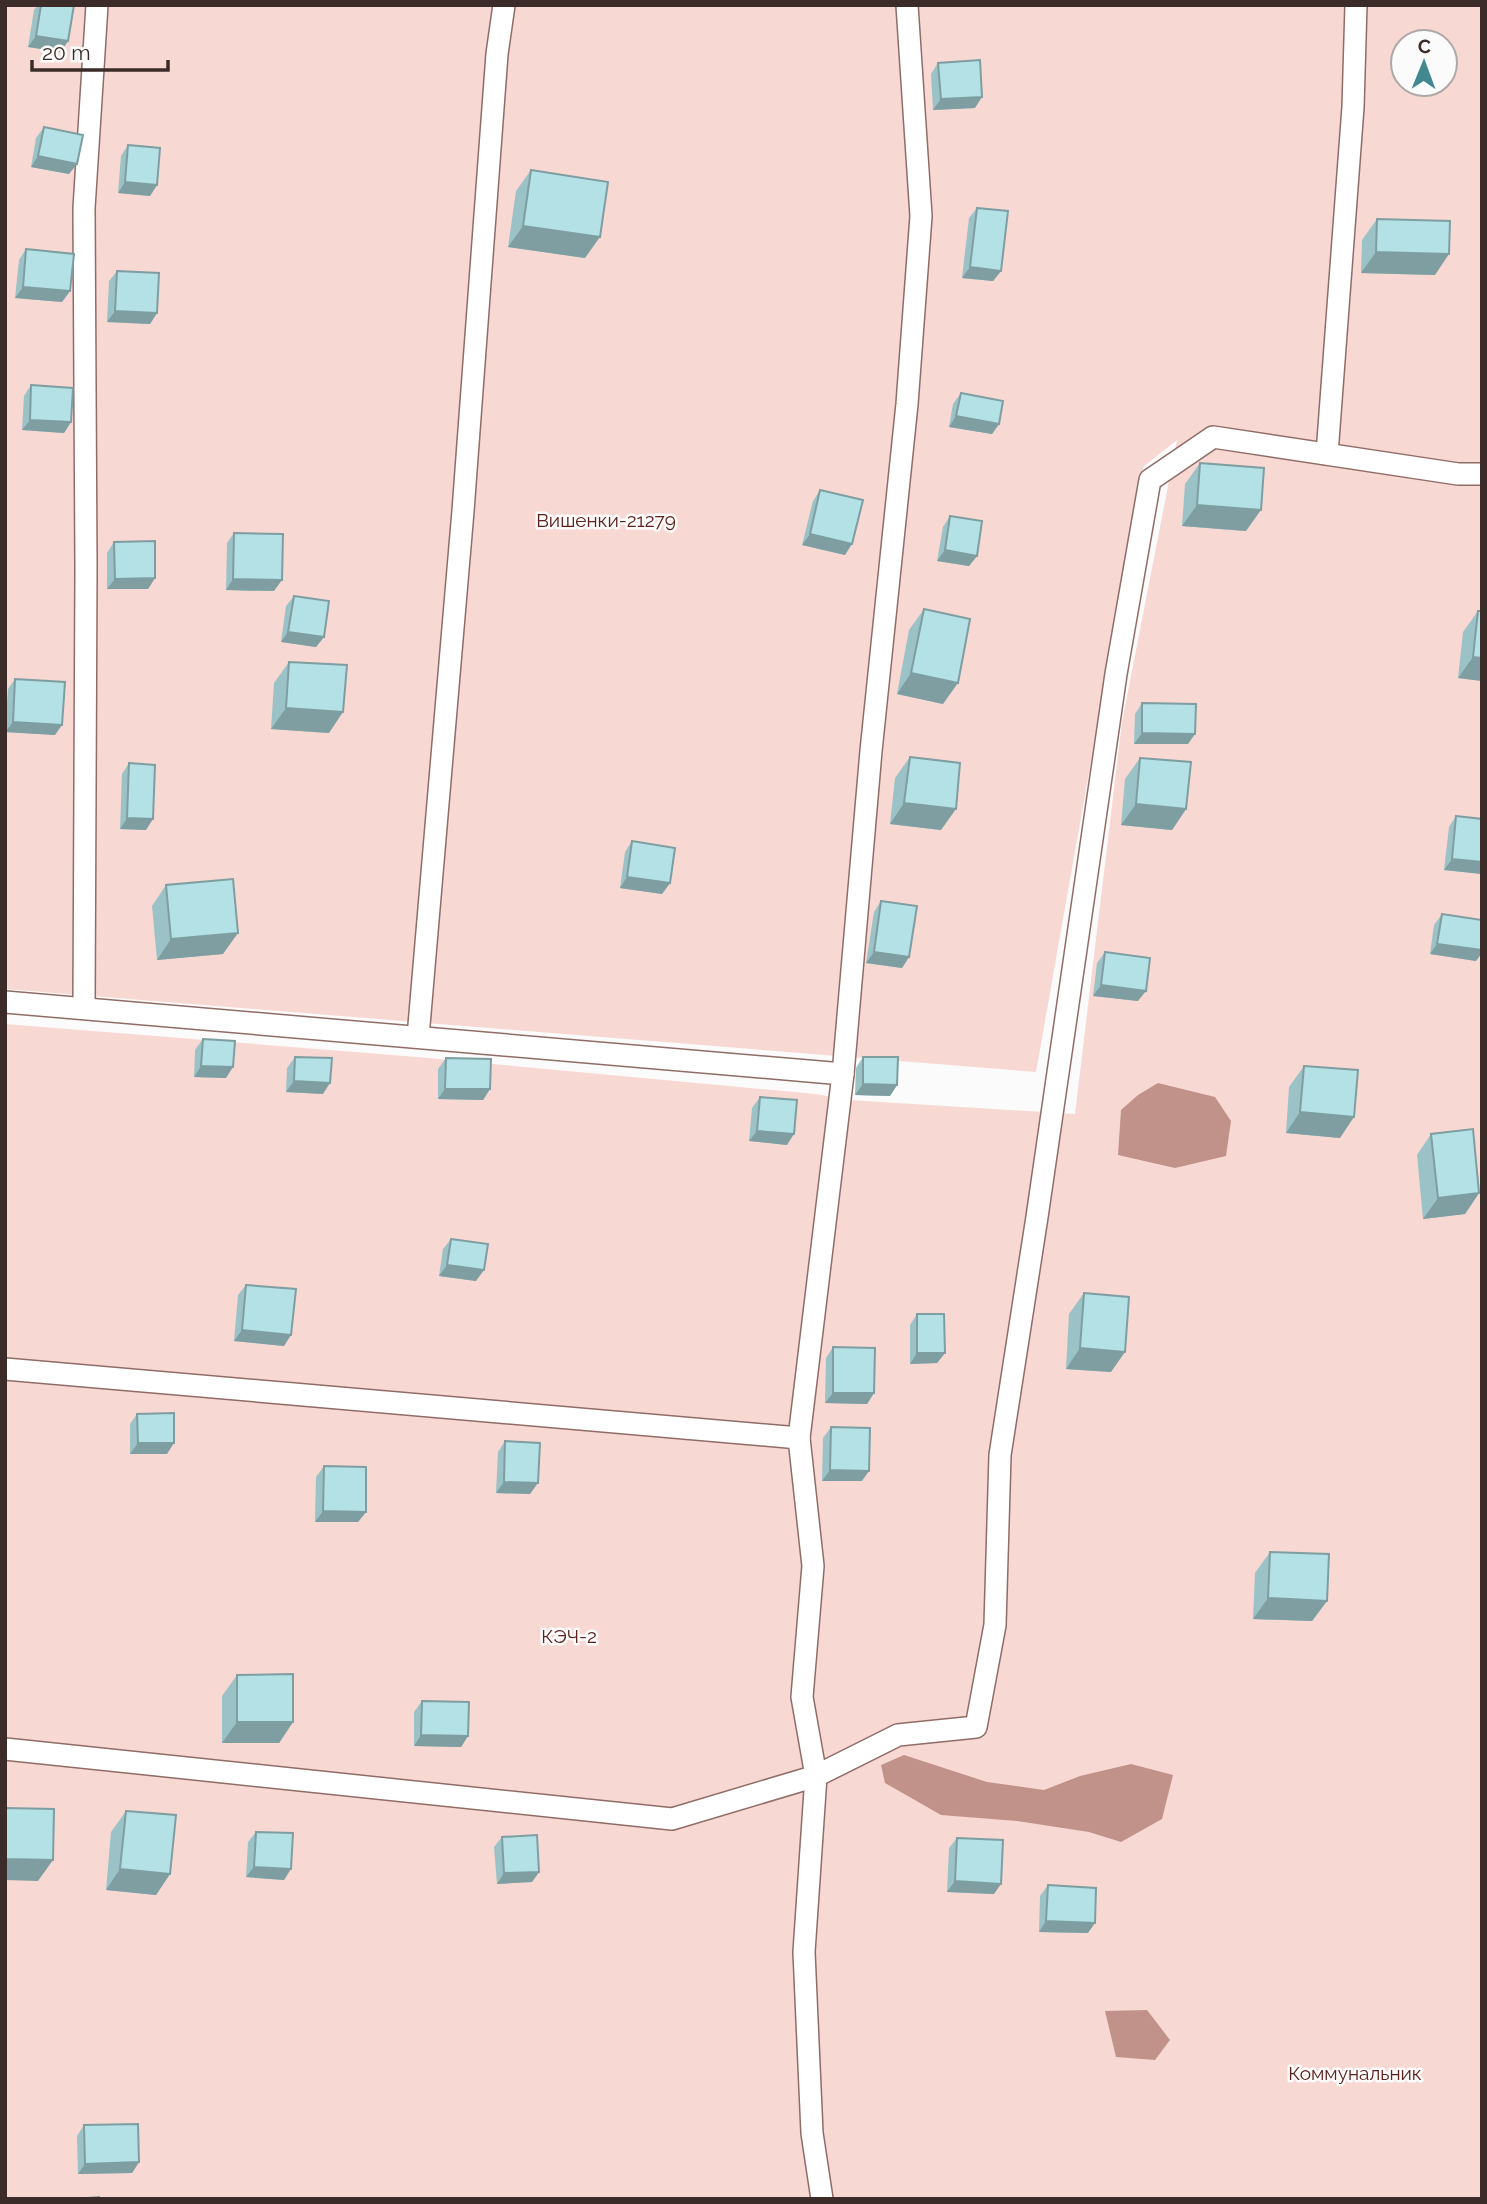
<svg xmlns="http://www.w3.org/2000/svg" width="1487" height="2204" font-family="Raleway,sans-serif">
	<rect width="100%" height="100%" fill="#fbfbfb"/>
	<path fill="#f8d8d3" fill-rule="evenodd" d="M5,5H1482V2199H5V1024L417,1057L816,1094L848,1100L1075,1114L1122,722L1177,440L1143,467L1036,1072L5,989ZM1403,42H1445V84H1403Z"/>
	<g fill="#c1928a">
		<path d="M1158,1083L1215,1097L1231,1121L1226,1156L1175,1168L1118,1155L1121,1110L1138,1095Z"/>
		<path d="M904,1755L987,1782L1044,1790L1080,1776L1131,1764L1173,1775L1162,1819L1121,1842L1089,1832L1017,1821L941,1815L885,1783L881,1765Z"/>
		<path d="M1147,2010L1170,2040L1155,2060L1116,2057L1105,2011Z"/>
	</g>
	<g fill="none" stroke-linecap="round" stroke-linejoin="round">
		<defs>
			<g id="lane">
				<path d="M1327,454L1353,107L1356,5"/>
				<path d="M5,1002L843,1074L799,1438"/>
				<path d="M84,1007L86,568L84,208L97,5"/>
				<path d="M418,1037L463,511L497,54L504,5"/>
				<path d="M843,1074L871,751L907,404L921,216L907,5"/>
				<path d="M5,1369L799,1438L813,1566L802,1697L816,1776L898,1735L976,1727L995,1625L1000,1455L1037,1217L1116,674L1150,480L1213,437L1458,474H1482"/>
				<path d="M5,1749L672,1819L816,1776L804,1952L812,2133L822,2199"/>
			</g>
		</defs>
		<use href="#lane" stroke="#906c66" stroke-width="24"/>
		<use href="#lane" stroke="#fff" stroke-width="21"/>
	</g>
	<g fill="#9bc2c6">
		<path d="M38,5H74L61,52L28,47L34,10Z"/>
		<path d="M938,63L975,108L933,110L931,74Z"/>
		<path d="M44,127L69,174L31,167L36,138Z"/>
		<path d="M128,145L157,185L150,196L118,193L121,156Z"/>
		<path d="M531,170L585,258L508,247L516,191Z"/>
		<path d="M977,208L1001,271L993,281L962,278L969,218Z"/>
		<path d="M1377,219L1435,275L1361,273L1362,240Z"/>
		<path d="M26,249L70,291L62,302L15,298L19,260Z"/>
		<path d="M117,271L157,313L150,324L107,322L109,281Z"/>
		<path d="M31,385L71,422L64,433L22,430L24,396Z"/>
		<path d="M961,393L999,424L992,434L949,427L953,404Z"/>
		<path d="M1200,463L1246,531L1182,526L1185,484Z"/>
		<path d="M820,490L845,555L802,545L813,501Z"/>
		<path d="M950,516L977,556L969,566L937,561L943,527Z"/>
		<path d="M234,533L274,591L226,590L227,543Z"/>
		<path d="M114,542L155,578L148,589H107V553Z"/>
		<path d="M294,596L324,637L316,647L281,642L286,606Z"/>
		<path d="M924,609L943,704L897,694L909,630Z"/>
		<path d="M1478,611H1482V681L1458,678L1463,632Z"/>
		<path d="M289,662L329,733L271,729L274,683Z"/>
		<path d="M15,679L55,735L5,732L8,689Z"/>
		<path d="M1142,703L1188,744H1134L1135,714Z"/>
		<path d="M910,757L941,830L890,824L895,778Z"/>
		<path d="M1140,758L1186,809L1172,830L1121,825L1125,779Z"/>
		<path d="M129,763L146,830L120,829L122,774Z"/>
		<path d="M1456,816L1482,819V874L1444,870L1449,827Z"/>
		<path d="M632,841L670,883L662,894L620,888L625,852Z"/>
		<path d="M166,885L223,954L157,960L152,906Z"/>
		<path d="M881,901L909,957L902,968L866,963L874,912Z"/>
		<path d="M1442,914L1476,961L1430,954L1434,925Z"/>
		<path d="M1105,952L1138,1001L1093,996L1097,963Z"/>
		<path d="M203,1039L226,1078L194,1077L195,1050Z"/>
		<path d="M295,1057L323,1094L286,1092L287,1068Z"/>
		<path d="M863,1057L897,1085L890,1096L855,1095L856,1068Z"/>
		<path d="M446,1058L490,1089L483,1100L438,1099V1069Z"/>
		<path d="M1304,1066L1340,1138L1286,1133L1289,1087Z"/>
		<path d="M760,1097L787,1145L749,1141L752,1108Z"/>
		<path d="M1431,1134L1479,1193L1465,1214L1423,1219L1417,1155Z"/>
		<path d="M451,1239L476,1281L439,1276L443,1249Z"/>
		<path d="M246,1285L284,1346L234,1341L238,1295Z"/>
		<path d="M1084,1293L1111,1372L1066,1369L1069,1314Z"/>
		<path d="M917,1314L945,1353L937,1363L910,1364V1325Z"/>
		<path d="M833,1347L874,1393L867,1404L825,1403L826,1358Z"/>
		<path d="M137,1414L167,1454H130V1424Z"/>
		<path d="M831,1427L862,1481H822L823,1438Z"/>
		<path d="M505,1441L530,1494L496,1493L498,1452Z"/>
		<path d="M324,1466L366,1512L358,1522H315L316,1477Z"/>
		<path d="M1270,1552L1327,1601L1312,1621L1253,1619L1255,1573Z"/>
		<path d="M237,1675L293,1722L279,1743H222V1696Z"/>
		<path d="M422,1701L468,1736L461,1747L414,1746V1712Z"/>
		<path d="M126,1811L170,1874L156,1895L106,1890L111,1832Z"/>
		<path d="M256,1832L284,1880L246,1877L248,1842Z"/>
		<path d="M502,1837L539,1872L532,1882L497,1884L494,1847Z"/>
		<path d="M957,1838L994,1894L947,1892L949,1848Z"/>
		<path d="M1048,1885L1088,1933L1039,1932L1040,1896Z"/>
		<path d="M84,2125L139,2162L132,2173L78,2174L77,2136Z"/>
	</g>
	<g fill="#7e9ea1">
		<path d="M36,36L68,41L61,52L28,47Z"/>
		<path d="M982,97L975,108L933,110L941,99Z"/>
		<path d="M38,156L77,164L69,174L31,167Z"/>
		<path d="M125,182L157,185L150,196L118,193Z"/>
		<path d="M523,226L600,237L585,258L508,247Z"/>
		<path d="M1376,252L1449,254L1435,275L1361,273Z"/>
		<path d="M970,267L1001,271L993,281L962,278Z"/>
		<path d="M23,287L70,291L62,302L15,298Z"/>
		<path d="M115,311L157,313L150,324L107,322Z"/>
		<path d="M956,416L999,424L992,434L949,427Z"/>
		<path d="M30,420L71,422L64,433L22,430Z"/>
		<path d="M1197,505L1261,510L1246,531L1182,526Z"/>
		<path d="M810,534L852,544L845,555L802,545Z"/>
		<path d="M945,550L977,556L969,566L937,561Z"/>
		<path d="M155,578L148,589H107L115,579Z"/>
		<path d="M233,579L282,580L274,591L226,590Z"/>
		<path d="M288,632L324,637L316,647L281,642Z"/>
		<path d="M1473,657L1482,658V681L1458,678Z"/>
		<path d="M911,673L958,683L943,704L897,694Z"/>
		<path d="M286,708L343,712L329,733L271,729Z"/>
		<path d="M13,722L62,725L55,735L5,732Z"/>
		<path d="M1142,733L1195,734L1188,744H1134Z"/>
		<path d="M904,803L956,809L941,830L890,824Z"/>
		<path d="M1136,804L1186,809L1172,830L1121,825Z"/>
		<path d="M127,818L153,819L146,830L120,829Z"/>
		<path d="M1452,859L1482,862V874L1444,870Z"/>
		<path d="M627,877L670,883L662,894L620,888Z"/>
		<path d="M238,933L223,954L157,960L171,939Z"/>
		<path d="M1437,944L1482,950V953L1476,961L1430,954Z"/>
		<path d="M874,952L909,957L902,968L866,963Z"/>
		<path d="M1101,985L1146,991L1138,1001L1093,996Z"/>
		<path d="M201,1066L233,1067L226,1078L194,1077Z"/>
		<path d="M294,1081L330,1083L323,1094L286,1092Z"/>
		<path d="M863,1084L897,1085L890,1096L855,1095Z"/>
		<path d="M445,1089H490L483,1100L438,1099Z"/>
		<path d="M1300,1112L1354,1117L1340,1138L1286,1133Z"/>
		<path d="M757,1131L794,1134L787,1145L749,1141Z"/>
		<path d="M1479,1193L1465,1214L1423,1219L1438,1198Z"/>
		<path d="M447,1265L484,1270L476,1281L439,1276Z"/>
		<path d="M242,1330L291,1335L284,1346L234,1341Z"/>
		<path d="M1080,1348L1125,1352L1111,1372L1066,1369Z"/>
		<path d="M917,1353H945L937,1363L910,1364Z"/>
		<path d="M833,1393H874L867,1404L825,1403Z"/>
		<path d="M138,1443H174L167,1454H130Z"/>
		<path d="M830,1470L869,1471L862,1481H822Z"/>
		<path d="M504,1482L538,1483L530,1494L496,1493Z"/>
		<path d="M323,1511L366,1512L358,1522H315Z"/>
		<path d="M1268,1598L1327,1601L1312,1621L1253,1619Z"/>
		<path d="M237,1722H293L279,1743H222Z"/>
		<path d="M421,1735L468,1736L461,1747L414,1746Z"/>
		<path d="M5,1859L53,1860L38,1881L5,1880Z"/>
		<path d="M254,1867L291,1869L284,1880L246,1877Z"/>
		<path d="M120,1869L170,1874L156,1895L106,1890Z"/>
		<path d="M539,1872L532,1882L497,1884L504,1873Z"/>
		<path d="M955,1881L1001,1884L994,1894L947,1892Z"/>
		<path d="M1046,1921L1095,1923L1088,1933L1039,1932Z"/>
		<path d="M139,2162L132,2173L78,2174L85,2164Z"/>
	</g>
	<g fill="#b4e1e6" stroke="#7e9ea1" stroke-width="2">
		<path d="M41,5H74L68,41L36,36Z"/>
		<path d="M980,60L982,97L941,99L938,63Z"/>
		<path d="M44,127L83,135L77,164L38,156Z"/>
		<path d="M128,145L160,148L157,185L125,182Z"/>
		<path d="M531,170L608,182L600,237L523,226Z"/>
		<path d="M977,208L1008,211L1001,271L970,267Z"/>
		<path d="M1377,219L1450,221L1449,254L1376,252Z"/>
		<path d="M26,249L74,254L70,291L23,287Z"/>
		<path d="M117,271L159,273L157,313L115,311Z"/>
		<path d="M31,385L73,388L71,422L30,420Z"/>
		<path d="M961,393L1003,401L999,424L956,416Z"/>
		<path d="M1200,463L1264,468L1261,510L1197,505Z"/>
		<path d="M820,490L863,500L852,544L810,534Z"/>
		<path d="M950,516L982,521L977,556L945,550Z"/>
		<path d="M234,533L283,534L282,580L233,579Z"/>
		<path d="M155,541V578L115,579L114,542Z"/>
		<path d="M294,596L329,601L324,637L288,632Z"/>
		<path d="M924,609L970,619L958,683L911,673Z"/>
		<path d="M1478,611H1482V658L1473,657Z"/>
		<path d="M289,662L347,665L343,712L286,708Z"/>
		<path d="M15,679L65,682L62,725L13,722Z"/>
		<path d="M1142,703L1196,704L1195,734L1142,733Z"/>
		<path d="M910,757L960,763L956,809L904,803Z"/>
		<path d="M1140,758L1191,762L1186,809L1136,804Z"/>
		<path d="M129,763L155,765L153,819L127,818Z"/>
		<path d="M1456,816L1482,819V862L1452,859Z"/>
		<path d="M632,841L675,848L670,883L627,877Z"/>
		<path d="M233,879L238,933L171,939L166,885Z"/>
		<path d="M881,901L917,906L909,957L874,952Z"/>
		<path d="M1442,914L1482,920V950L1437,944Z"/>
		<path d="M1105,952L1150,958L1146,991L1101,985Z"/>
		<path d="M203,1039L235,1041L233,1067L201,1066Z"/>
		<path d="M295,1057L332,1058L330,1083L294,1081Z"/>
		<path d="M863,1057H898L897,1085L863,1084Z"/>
		<path d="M446,1058L491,1059L490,1089H445Z"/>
		<path d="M1304,1066L1358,1070L1354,1117L1300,1112Z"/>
		<path d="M760,1097L797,1100L794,1134L757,1131Z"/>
		<path d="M1473,1129L1479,1193L1438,1198L1431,1134Z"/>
		<path d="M451,1239L488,1244L484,1270L447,1265Z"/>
		<path d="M246,1285L296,1289L291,1335L242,1330Z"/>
		<path d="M1084,1293L1129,1297L1125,1352L1080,1348Z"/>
		<path d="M917,1314H944L945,1353H917Z"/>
		<path d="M833,1347L875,1348L874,1393H833Z"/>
		<path d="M174,1413V1443H138L137,1414Z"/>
		<path d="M831,1427L870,1428L869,1471L830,1470Z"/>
		<path d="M505,1441L540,1443L538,1483L504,1482Z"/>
		<path d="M324,1466L366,1467V1512L323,1511Z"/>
		<path d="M1270,1552L1329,1554L1327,1601L1268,1598Z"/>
		<path d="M293,1674V1722H237V1675Z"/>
		<path d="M422,1701L469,1702L468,1736L421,1735Z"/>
		<path d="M5,1808L54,1809L53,1860L5,1859Z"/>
		<path d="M126,1811L176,1815L170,1874L120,1869Z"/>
		<path d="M256,1832L293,1833L291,1869L254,1867Z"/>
		<path d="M537,1835L539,1872L504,1873L502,1837Z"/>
		<path d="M957,1838L1003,1840L1001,1884L955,1881Z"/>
		<path d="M1048,1885L1096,1888L1095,1923L1046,1921Z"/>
		<path d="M138,2124L139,2162L85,2164L84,2125Z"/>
		<path d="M99,2197V2199H74Z"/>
	</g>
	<g text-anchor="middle" stroke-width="5" stroke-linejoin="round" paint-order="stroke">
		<g font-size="19" fill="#5d211b" stroke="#fbfbfb">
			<text x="606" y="527">Вишенки-21279</text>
			<text x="569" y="1643">КЭЧ-2</text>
			<text x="1355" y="2080">Коммунальник</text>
		</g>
	</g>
	<rect width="1487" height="2204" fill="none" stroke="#3b2c29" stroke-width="14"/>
	<g transform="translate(1424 63) rotate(1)"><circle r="33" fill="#fbfbfb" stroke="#aea8a7" stroke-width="2"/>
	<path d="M0-5L12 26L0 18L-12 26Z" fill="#418890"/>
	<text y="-10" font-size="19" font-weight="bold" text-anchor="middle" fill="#3b2c29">С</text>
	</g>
	<path d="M32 60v10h136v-10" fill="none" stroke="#3b2c29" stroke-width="3.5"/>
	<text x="42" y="60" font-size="21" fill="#3b2c29" stroke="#fbfbfb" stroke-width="5" paint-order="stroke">20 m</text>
</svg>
